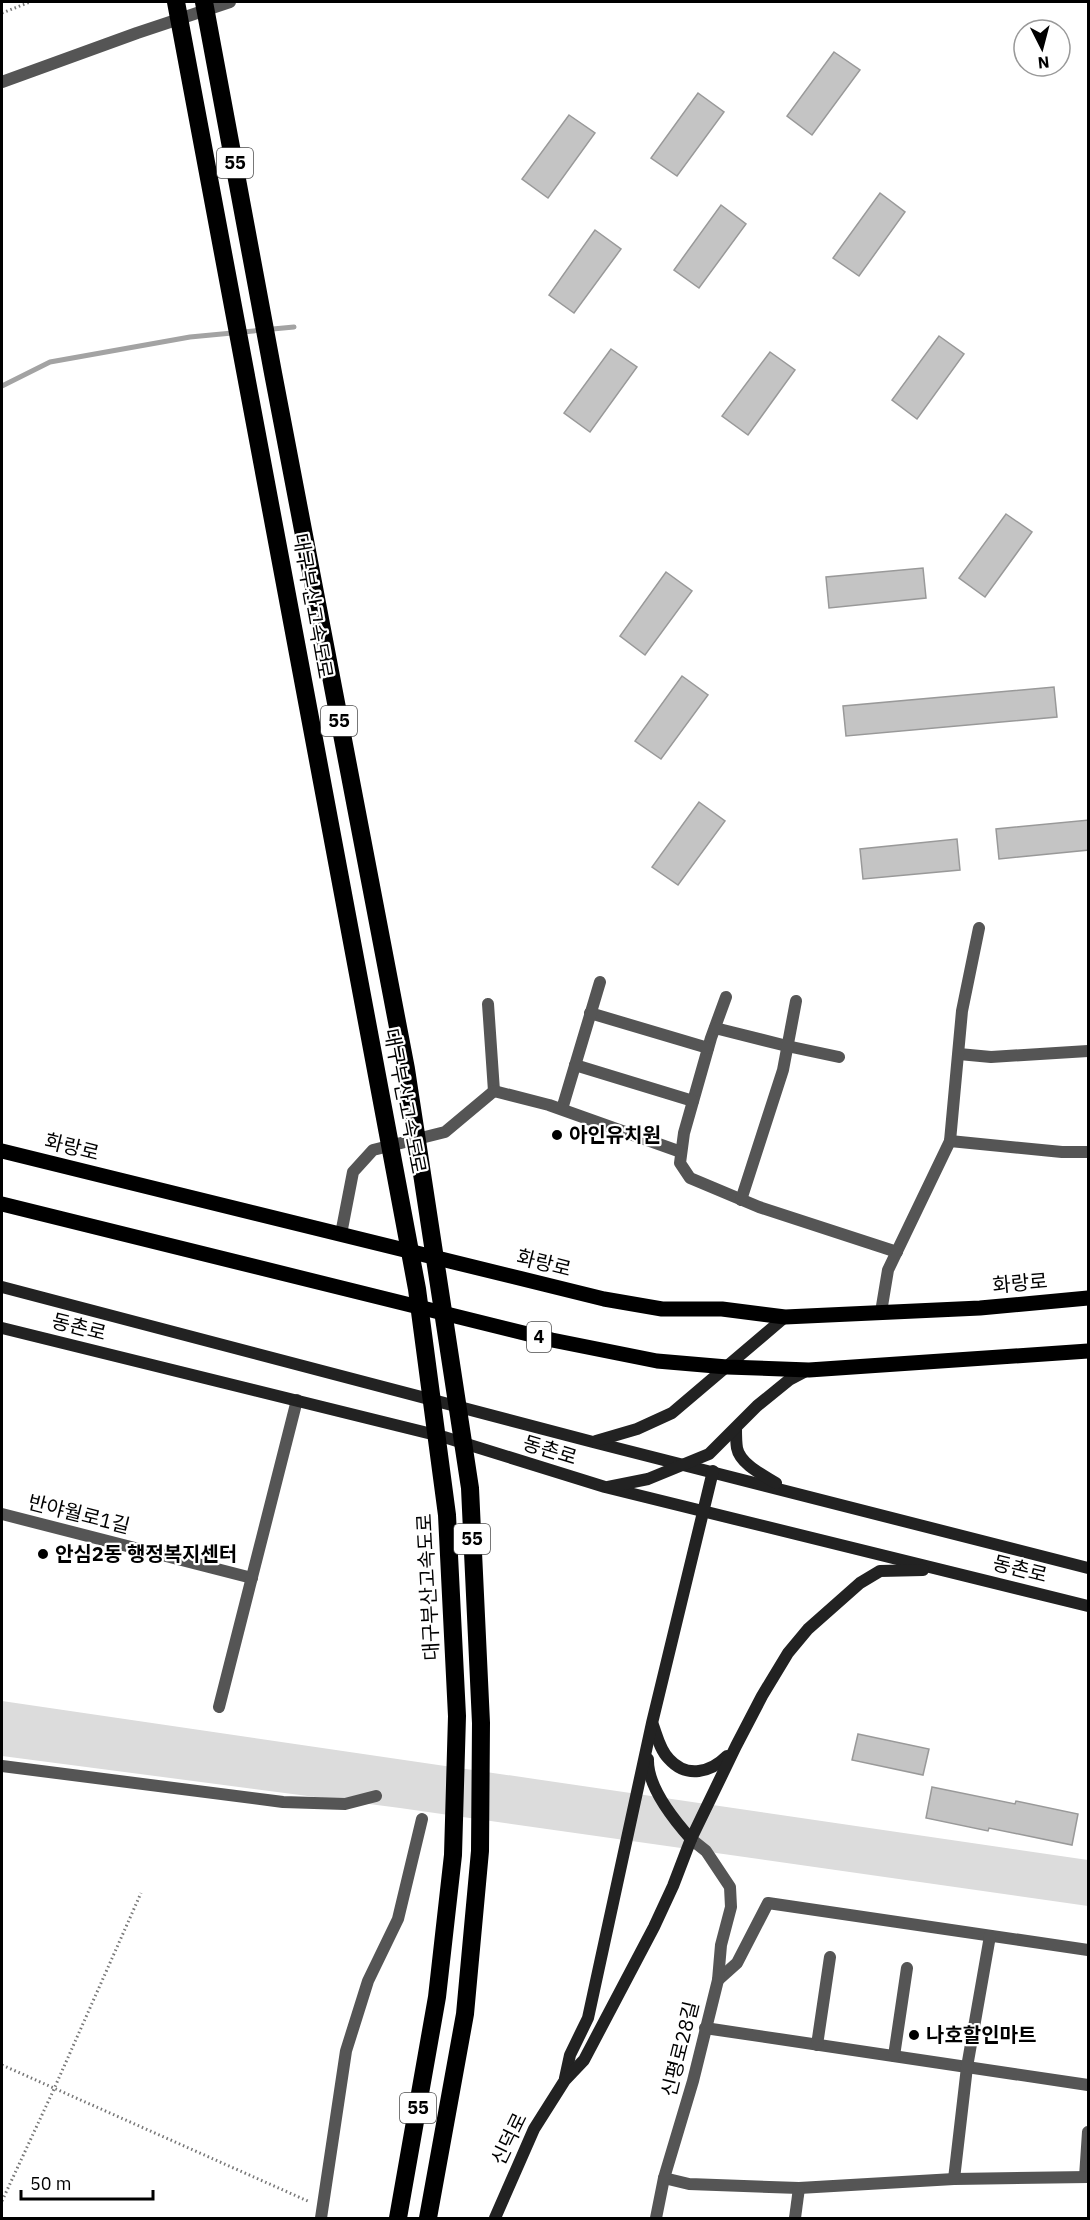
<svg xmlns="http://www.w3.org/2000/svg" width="1090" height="2220" font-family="'IBM Plex Sans','Noto Sans KR',sans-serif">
	<rect width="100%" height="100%" fill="#fff"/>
	<path fill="#dcdcdc" d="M2,1701L1088,1860V1906L400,1808L2,1756Z"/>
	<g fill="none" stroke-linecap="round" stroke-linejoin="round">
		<path stroke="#a3a3a3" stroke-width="5" d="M2,386L50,362L190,337L294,327"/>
	</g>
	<g fill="#c4c4c4" stroke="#999" stroke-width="1.5">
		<path d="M834,52L860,70L812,135L787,116Z"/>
		<path d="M698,93L724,112L677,176L651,158Z"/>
		<path d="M569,115L595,133L548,198L522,179Z"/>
		<path d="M880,193L905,212L859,276L833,258Z"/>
		<path d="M721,205L746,224L699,288L674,270Z"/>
		<path d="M595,230L621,249L574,313L549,295Z"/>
		<path d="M939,336L964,354L917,419L892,400Z"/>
		<path d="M611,349L637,367L590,432L564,413Z"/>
		<path d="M770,352L795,370L748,435L722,416Z"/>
		<path d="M1006,514L1032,532L985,597L959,578Z"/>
		<path d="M923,568L926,598L829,608L826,577Z"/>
		<path d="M666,572L692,591L645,655L620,636Z"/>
		<path d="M682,676L708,695L661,759L635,741Z"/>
		<path d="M1054,687L1057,717L846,736L843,706Z"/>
		<path d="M699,802L725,821L678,885L652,867Z"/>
		<path d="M1089,820V850L999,859L996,829Z"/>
		<path d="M957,839L960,870L863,879L860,849Z"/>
		<path d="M858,1734L929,1749L923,1775L852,1760Z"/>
		<path d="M932,1787L1015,1804L1016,1801L1078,1814L1072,1845L989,1828L988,1831L926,1818Z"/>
	</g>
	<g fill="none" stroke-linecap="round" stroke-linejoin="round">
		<g stroke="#777" stroke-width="3" stroke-dasharray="1.5 3" stroke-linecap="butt">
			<path d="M2,13L30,2"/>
			<path d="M2,2065L310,2202"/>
			<path d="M2,2201L54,2089L141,1893"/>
		</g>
		<g stroke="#555" stroke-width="12">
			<path d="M2,82L137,33L230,2"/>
			<path d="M726,997L711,1038L684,1133L680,1163L690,1178L759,1207L897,1252"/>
			<path d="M488,1004L494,1091"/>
			<path d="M590,1013L708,1048"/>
			<path d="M715,1028L787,1046L839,1057"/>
			<path d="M959,1054L991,1057L1088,1051"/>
			<path d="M575,1065L693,1101"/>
			<path d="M562,1109L600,982"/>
			<path d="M950,1141L1062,1152H1088"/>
			<path d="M741,1200L783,1070L796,1001"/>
			<path d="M341,1234L353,1172L373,1150L445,1132L494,1091L549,1105L681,1152"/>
			<path d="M881,1312L888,1270L950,1141L962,1011L979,928"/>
			<path d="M2,1514L252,1578"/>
			<path d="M219,1707L297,1400"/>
			<path d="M2,1766L283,1802L345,1804L376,1796"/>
			<path d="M718,1980L737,1963L768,1903L1088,1950"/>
			<path d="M705,2028L1088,2085"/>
			<path d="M817,2045L830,1957"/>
			<path d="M894,2056L907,1968"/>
			<path d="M1085,2177L1088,2132"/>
			<path d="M664,2178L689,2184L799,2188L954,2179L1088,2177"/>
			<path d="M954,2179L967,2067L990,1936"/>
			<path d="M321,2218L346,2051L368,1981L398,1919L422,1819"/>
			<path d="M656,2218L664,2178L693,2081L718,1980L721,1945L731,1907L730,1887L706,1851L691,1839"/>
			<path d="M795,2218L799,2188"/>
		</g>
		<g stroke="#222" stroke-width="12">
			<path d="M2,1287L593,1442L1088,1568"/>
			<path d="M2,1328L444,1437L605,1487L1088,1606"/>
			<path d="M736,1428C736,1435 736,1442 737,1448C740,1464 763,1475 776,1483"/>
			<path d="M596,1441L637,1429L672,1413L785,1317"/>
			<path d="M608,1487L648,1479L709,1454L757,1406L789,1380L808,1370"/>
			<path d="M653,1725C657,1736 660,1750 669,1759C687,1779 711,1772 727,1756"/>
			<path d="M648,1759C647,1786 674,1820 691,1839"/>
			<path d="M565,2078L570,2055L588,2018L652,1723L713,1471"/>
			<path d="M495,2218L534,2129L565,2080L584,2060L654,1927L673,1886L691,1839L736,1746L762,1696L788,1653L808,1629L860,1583L880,1571L923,1570"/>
		</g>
		<g stroke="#000" stroke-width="15">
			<path d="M2,1151L604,1299L662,1309H722L785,1317L980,1308L1088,1298"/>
			<path d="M2,1204L552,1340L657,1361L727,1367L809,1370L1088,1351"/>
		</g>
		<g stroke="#000" stroke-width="18">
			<path d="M176,2L417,1289L447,1515L457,1716L453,1855L437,1997L398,2218"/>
			<path d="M204,2L273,373L406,1069L470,1488L481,1723L480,1851L465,2014L428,2218"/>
		</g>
	</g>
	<g fill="#000" stroke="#fff" stroke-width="2">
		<circle cx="557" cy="1135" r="6"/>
		<circle cx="43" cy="1554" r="6"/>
		<circle cx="914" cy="2035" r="6"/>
	</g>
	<g text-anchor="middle" stroke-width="4.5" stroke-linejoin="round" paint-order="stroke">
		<g fill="#fff" stroke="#4c4c4c" stroke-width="1.5">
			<rect x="217" y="148" width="36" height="30" rx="4.5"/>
			<rect x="321" y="706" width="36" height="30" rx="4.5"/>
			<rect x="527" y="1322" width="24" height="30" rx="4.5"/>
			<rect x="454" y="1524" width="36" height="30" rx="4.5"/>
			<rect x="400" y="2093" width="36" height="30" rx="4.5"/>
		</g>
		<g font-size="18" font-weight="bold" fill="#000">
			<text x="235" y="169">55</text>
			<text x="339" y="727">55</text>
			<text x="539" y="1343">4</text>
			<text x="472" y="1545">55</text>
			<text x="418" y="2114">55</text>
		</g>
		<g font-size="20" fill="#000" stroke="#fff">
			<text transform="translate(313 606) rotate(80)" y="7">대구부산고속도로</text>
			<text transform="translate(405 1101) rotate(79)" y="7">대구부산고속도로</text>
			<text transform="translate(72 1147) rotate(14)" y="7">화랑로</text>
			<text transform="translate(544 1263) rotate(14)" y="7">화랑로</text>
			<text transform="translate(1020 1283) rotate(-5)" y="7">화랑로</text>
			<text transform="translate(79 1327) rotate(14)" y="7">동촌로</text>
			<text transform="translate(550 1450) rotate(17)" y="7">동촌로</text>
			<text transform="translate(79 1514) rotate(14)" y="7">반야월로1길</text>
			<text transform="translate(1020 1569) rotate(14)" y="7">동촌로</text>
			<text transform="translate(428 1587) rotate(-93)" y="7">대구부산고속도로</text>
			<text transform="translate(680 2049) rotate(-76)" y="7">신평로28길</text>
			<text transform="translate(509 2139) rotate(-64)" y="7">신덕로</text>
		</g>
		<g font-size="20" font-weight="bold" fill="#000" stroke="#fff" text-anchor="start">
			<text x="569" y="1142">아인유치원</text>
			<text x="55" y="1561">안심2동 행정복지센터</text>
			<text x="926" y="2042">나호할인마트</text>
		</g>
	</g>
	<rect width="1090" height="2220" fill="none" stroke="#000000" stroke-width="6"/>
	<g transform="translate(1042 48) rotate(174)"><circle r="28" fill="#ffffff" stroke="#999999" stroke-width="1.5"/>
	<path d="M0-4.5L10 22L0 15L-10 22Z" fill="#000000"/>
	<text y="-9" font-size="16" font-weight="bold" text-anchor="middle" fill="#000000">N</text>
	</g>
	<path d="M21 2190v9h132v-9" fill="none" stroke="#000000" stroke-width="3"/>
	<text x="30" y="2190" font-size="18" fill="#000000" stroke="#ffffff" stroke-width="4.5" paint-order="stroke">50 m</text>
</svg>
